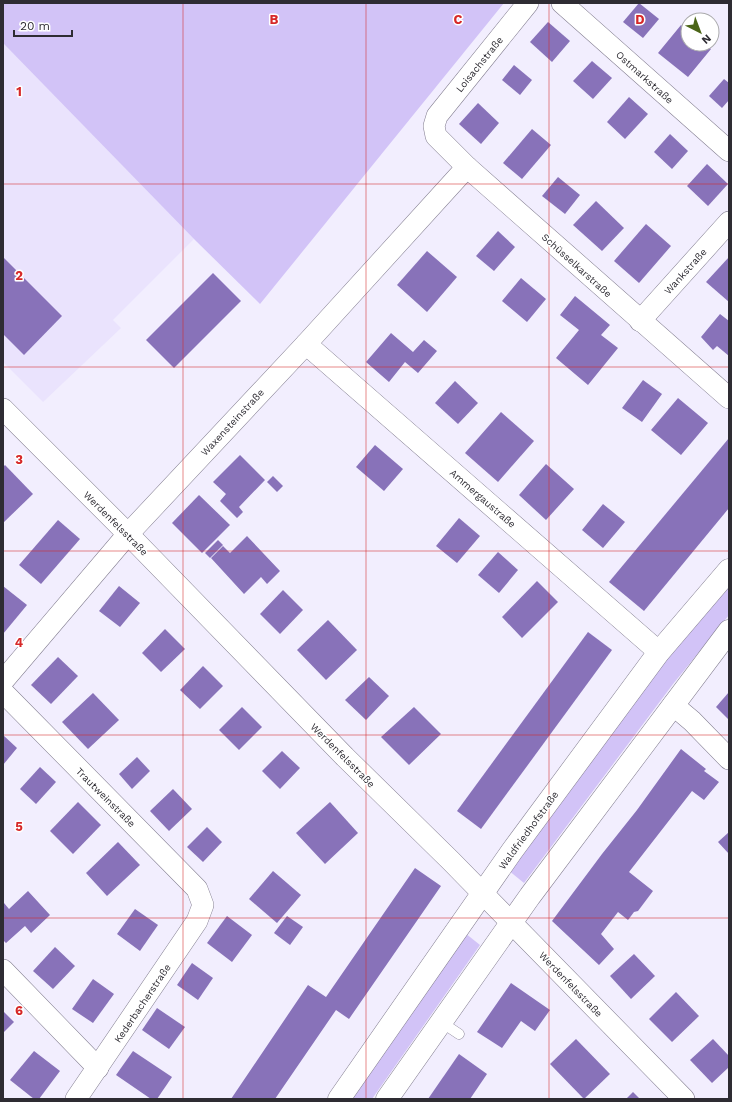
<svg xmlns="http://www.w3.org/2000/svg" width="732" height="1102" font-family="'Work Sans',sans-serif">
	<rect width="100%" height="100%" fill="#f2eefe"/>
	<path fill="#eae3fd" d="M3,43L194,239L113,320L121,328L43,402L3,362Z"/>
	<g fill="#d2c3f7">
		<path d="M3,3H504L260,304L194,239L3,43Z"/>
		<path d="M729,585V615L673,684L524,883L508,870L658,669Z"/>
		<path d="M465,933L480,945L372,1099H348Z"/>
	</g>
	<g fill="#8872b9">
		<path d="M639,3L659,19L643,38L623,22Z"/>
		<path d="M548,22L570,41L552,62L530,42Z"/>
		<path d="M681,25L688,31V44H705L711,49L688,77L658,53Z"/>
		<path d="M592,61L612,78L593,99L573,81Z"/>
		<path d="M514,65L532,80L520,95L502,80Z"/>
		<path d="M724,79L729,83V100L722,108L709,96Z"/>
		<path d="M629,97L648,114L625,139L607,122Z"/>
		<path d="M478,103L499,123L481,144L459,124Z"/>
		<path d="M532,129L551,145L522,179L503,163Z"/>
		<path d="M670,134L688,151L672,169L654,152Z"/>
		<path d="M707,164L728,184L708,206L687,186Z"/>
		<path d="M558,177L580,195L565,214L542,196Z"/>
		<path d="M596,201L624,228L602,251L573,225Z"/>
		<path d="M646,224L671,246L639,283L614,261Z"/>
		<path d="M498,231L515,247L494,271L476,256Z"/>
		<path d="M427,251L457,277L427,312L397,285Z"/>
		<path d="M3,257L62,316L24,355L3,334Z"/>
		<path d="M729,257V302L706,282Z"/>
		<path d="M213,273L241,301L174,368L146,340Z"/>
		<path d="M521,278L546,299L527,322L502,301Z"/>
		<path d="M575,296L610,325L601,335L618,348L588,385L556,358L579,330L560,315Z"/>
		<path d="M720,314L729,321V356L717,346L713,350L701,337Z"/>
		<path d="M391,333L413,352L424,340L437,351L418,373L405,362L389,382L366,362Z"/>
		<path d="M643,380L662,394L642,422L622,408Z"/>
		<path d="M455,381L478,403L458,424L435,403Z"/>
		<path d="M678,398L708,423L681,455L651,430Z"/>
		<path d="M501,412L534,441L498,482L465,453Z"/>
		<path d="M729,438V508L644,611L609,582Z"/>
		<path d="M375,445L403,469L384,491L356,467Z"/>
		<path d="M240,455L265,480L239,507L243,512L237,518L220,501L226,494L213,482Z"/>
		<path d="M546,464L574,489L546,520L519,495Z"/>
		<path d="M5,465L33,494L3,523V467Z"/>
		<path d="M273,476L283,486L277,492L267,482Z"/>
		<path d="M199,495L230,525L202,553L172,523Z"/>
		<path d="M603,504L625,522L603,548L582,530Z"/>
		<path d="M459,518L480,536L457,563L436,546Z"/>
		<path d="M58,520L80,539L41,584L19,565Z"/>
		<path d="M247,536L280,571L267,584L261,577L244,594L211,558L223,546L230,553Z"/>
		<path d="M218,540L223,545L210,558L205,553Z"/>
		<path d="M498,552L518,570L499,593L478,575Z"/>
		<path d="M537,581L558,602L522,638L502,617Z"/>
		<path d="M3,586L27,605L3,634Z"/>
		<path d="M119,586L140,603L120,627L99,611Z"/>
		<path d="M283,590L303,610L280,634L260,614Z"/>
		<path d="M328,620L357,650L326,680L297,650Z"/>
		<path d="M165,629L185,649L161,672L142,653Z"/>
		<path d="M588,632L612,650L481,829L457,811Z"/>
		<path d="M58,657L78,676L51,704L31,685Z"/>
		<path d="M203,666L223,686L200,709L180,690Z"/>
		<path d="M369,677L389,696L366,720L345,700Z"/>
		<path d="M729,692V720L716,707Z"/>
		<path d="M93,693L119,720L88,749L62,722Z"/>
		<path d="M242,707L262,727L239,750L219,730Z"/>
		<path d="M414,707L441,734L409,765L381,737Z"/>
		<path d="M3,735L17,748L3,765Z"/>
		<path d="M681,749L706,769L704,771L719,782L704,800L692,791L629,872L653,891L638,911L634,912L628,920L618,912L601,934L614,949L599,965L552,921L602,854L637,810Z"/>
		<path d="M282,751L300,768L280,789L262,771Z"/>
		<path d="M137,757L150,771L132,789L119,774Z"/>
		<path d="M40,767L56,782L36,804L20,789Z"/>
		<path d="M173,789L192,809L169,831L150,811Z"/>
		<path d="M78,802L101,825L73,854L50,831Z"/>
		<path d="M330,802L358,833L325,864L296,833Z"/>
		<path d="M207,827L222,842L203,862L187,847Z"/>
		<path d="M729,832V854L718,842Z"/>
		<path d="M118,842L140,865L107,896L86,873Z"/>
		<path d="M415,868L441,886L349,1019L336,1010L275,1099H231L308,985L326,997Z"/>
		<path d="M273,871L301,895L277,923L249,899Z"/>
		<path d="M28,891L50,915L31,933L25,926L6,943L3,940V904L4,903L9,909Z"/>
		<path d="M135,909L158,925L140,951L117,934Z"/>
		<path d="M227,916L252,935L232,962L207,943Z"/>
		<path d="M287,916L303,927L290,945L274,933Z"/>
		<path d="M55,947L75,966L53,989L33,971Z"/>
		<path d="M634,954L655,976L631,999L610,976Z"/>
		<path d="M192,963L213,978L198,1000L177,985Z"/>
		<path d="M93,979L114,994L93,1023L72,1009Z"/>
		<path d="M511,983L550,1010L535,1031L521,1021L502,1048L477,1032Z"/>
		<path d="M676,992L699,1016L672,1042L649,1019Z"/>
		<path d="M157,1008L185,1027L169,1049L142,1030Z"/>
		<path d="M3,1011L14,1022L3,1033Z"/>
		<path d="M576,1039L610,1074L584,1099L550,1064Z"/>
		<path d="M713,1039L729,1056V1067L712,1083L690,1060Z"/>
		<path d="M34,1051L60,1071L39,1099H34L10,1080Z"/>
		<path d="M133,1051L172,1077L157,1099H151L116,1075Z"/>
		<path d="M459,1054L487,1074L470,1099H428Z"/>
		<path d="M633,1092L640,1099H626Z"/>
	</g>
	<g fill="none" stroke-linecap="round" stroke-linejoin="round">
		<defs>
			<path id="service" d="M441,1022L459,1034"/>
			<g id="minor">
				<path d="M528,3L437,116L434,126L436,136L467,167L729,398"/>
				<path d="M562,3L729,151"/>
				<path d="M640,321L729,222"/>
				<path d="M306,344L659,652"/>
				<path d="M3,409L128,534L345,757L451,861L684,1099"/>
				<path d="M3,681L128,534L306,344L467,167"/>
				<path d="M3,692L197,889L203,905L197,921L76,1099"/>
				<path d="M673,705L692,721L729,759"/>
				<path d="M3,970L98,1068"/>
			</g>
			<g id="secondary">
				<path d="M339,1099L512,851L659,652L729,570"/>
				<path d="M387,1099L530,896L729,631"/>
			</g>
		</defs>
		<use href="#service" stroke="#847f91" stroke-width="11"/>
		<use href="#minor" stroke="#847f91" stroke-width="22"/>
		<use href="#secondary" stroke="#847f91" stroke-width="23"/>
		<use href="#service" stroke="#fff" stroke-width="10"/>
		<use href="#minor" stroke="#fff" stroke-width="21"/>
		<use href="#secondary" stroke="#fff" stroke-width="22"/>
	</g>
	<path fill="none" stroke="#d62828" stroke-width="1" stroke-opacity="0.55" d="M183,3V1099M366,3V1099M549,3V1099M3,184H729M3,367H729M3,551H729M3,735H729M3,918H729"/>
	<g text-anchor="middle" stroke-width="3" stroke-linejoin="round" paint-order="stroke">
		<g font-size="10" fill="#2e2c33" stroke="#fff">
			<text transform="translate(479 64) rotate(-51)" y="4">Loisachstraße</text>
			<text transform="translate(645 77) rotate(42)" y="4">Ostmarkstraße</text>
			<text transform="translate(577 265) rotate(42)" y="4">Schüsselkarstraße</text>
			<text transform="translate(685 271) rotate(-48)" y="4">Wankstraße</text>
			<text transform="translate(232 422) rotate(-47)" y="4">Waxensteinstraße</text>
			<text transform="translate(483 498) rotate(41)" y="4">Ammergaustraße</text>
			<text transform="translate(116 523) rotate(45)" y="4">Werdenfelsstraße</text>
			<text transform="translate(343 755) rotate(45)" y="4">Werdenfelsstraße</text>
			<text transform="translate(106 797) rotate(45)" y="4">Trautweinstraße</text>
			<text transform="translate(528 830) rotate(-54)" y="4">Waldfriedhofstraße</text>
			<text transform="translate(571 984) rotate(46)" y="4">Werdenfelsstraße</text>
			<text transform="translate(142 1003) rotate(-56)" y="4">Kederbacherstraße</text>
		</g>
	</g>
	<g font-size="13" text-anchor="middle" font-weight="bold" fill="#d62828" stroke="#fff" stroke-width="3" stroke-linejoin="round" paint-order="stroke">
		<text x="274" y="24">B</text>
		<text x="458" y="24">C</text>
		<text x="640" y="24">D</text>
		<text x="19" y="96">1</text>
		<text x="19" y="280">2</text>
		<text x="19" y="464">3</text>
		<text x="19" y="647">4</text>
		<text x="19" y="831">5</text>
		<text x="19" y="1015">6</text>
	</g>
	<rect width="732" height="1102" fill="none" stroke="#2e2c33" stroke-width="8"/>
	<g transform="translate(700 32) rotate(138)"><circle r="19" fill="#ffffff" stroke="#ababad"/>
	<path d="M0-3L7 15L0 10L-7 15Z" fill="#4b6517"/>
	<text y="-6" font-size="11" font-weight="bold" text-anchor="middle" fill="#2e2c33">N</text>
	</g>
	<path d="M14 30v6h58v-6" fill="none" stroke="#2e2c33" stroke-width="2"/>
	<text x="20" y="30" font-size="12" fill="#2e2c33" stroke="#ffffff" stroke-width="3" paint-order="stroke">20 m</text>
</svg>
